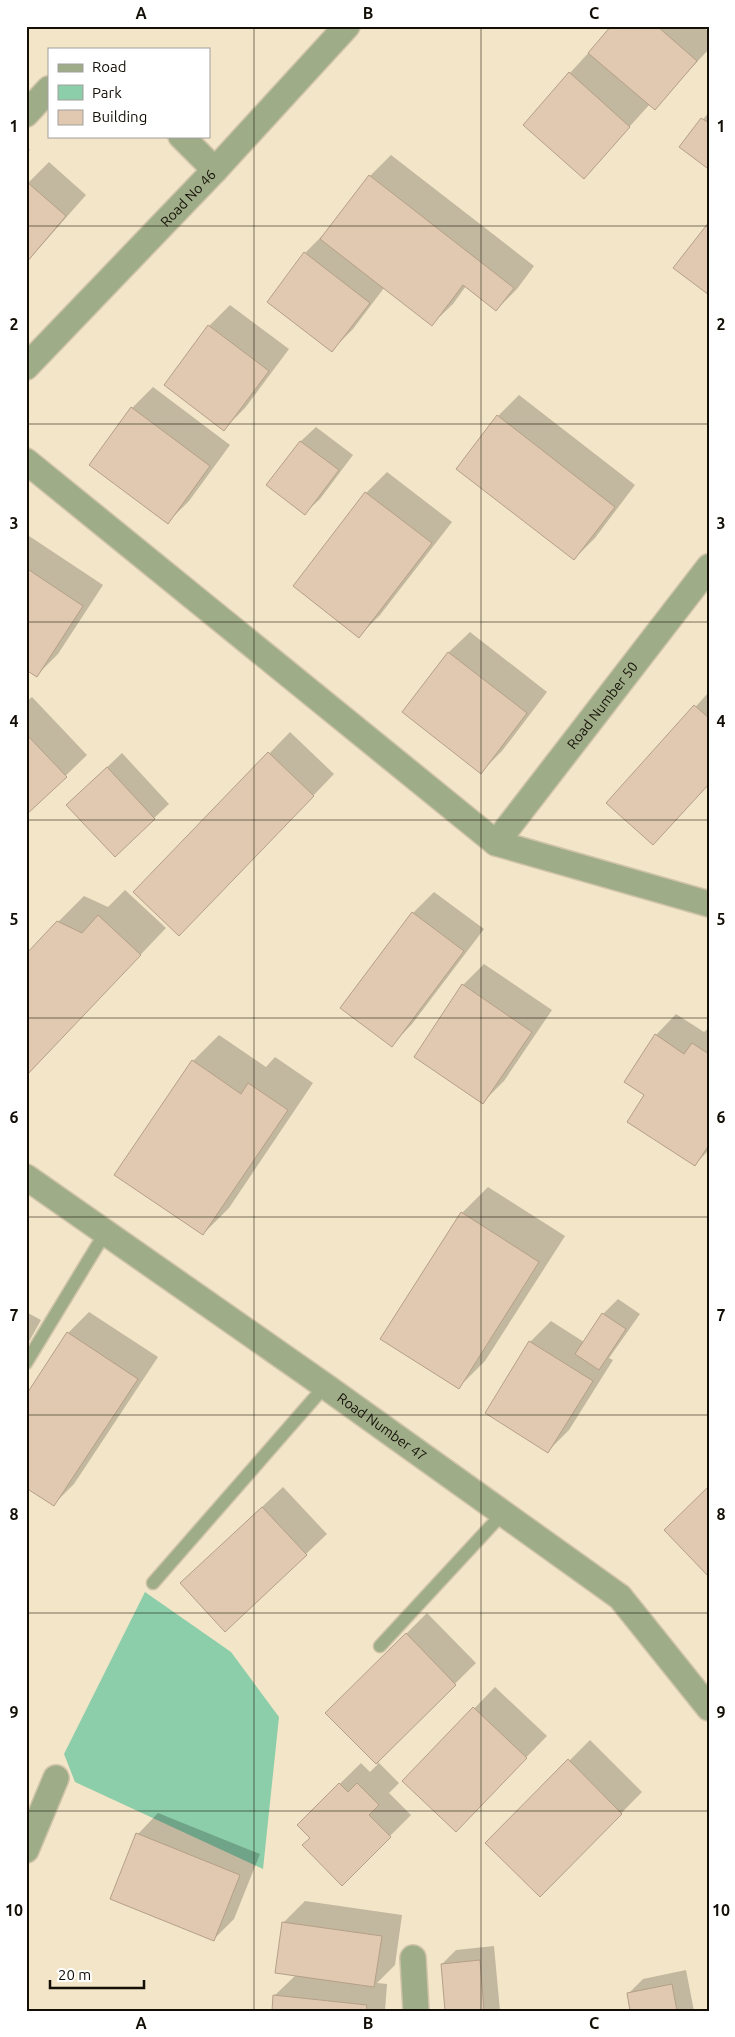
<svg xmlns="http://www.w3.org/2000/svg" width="735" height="2037" font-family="Ubuntu,sans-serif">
	<rect width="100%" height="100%" fill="#f3e5c7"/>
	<path fill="#8ccdaa" d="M145,1592L231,1652L279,1717L263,1869L75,1782L64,1754Z"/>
	<g fill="#0003">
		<path d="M613,26H702L709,32V49L654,108L650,104L584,177L570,73Z"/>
		<path d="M709,112V165L681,147Z"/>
		<path d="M26,146L30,150L26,154Z"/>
		<path d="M391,155L534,266L517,289L496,310L466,286L453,304L432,324L384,288L353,329L332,350L305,253L326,232L370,176Z"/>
		<path d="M49,162L86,195L26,263V179L29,182Z"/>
		<path d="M230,305L289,349L245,408L224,429L209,326Z"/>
		<path d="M153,387L230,445L189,501L168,522L132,408Z"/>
		<path d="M519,395L635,485L595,538L574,559L458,469L498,416Z"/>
		<path d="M316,427L353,455L320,499L305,513L268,485L301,441Z"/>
		<path d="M387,472L452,522L380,615L359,636L295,586L366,493Z"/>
		<path d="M26,534L103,585L58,654L37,675L26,668Z"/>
		<path d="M470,632L547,692L502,751L481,772L403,712L449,652Z"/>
		<path d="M709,692V784L653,844L608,803Z"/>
		<path d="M32,697L87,755L26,814V702Z"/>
		<path d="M290,732L334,774L200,914L135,892Z"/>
		<path d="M122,753L169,804L115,855L82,791Z"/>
		<path d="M125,890L166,928L26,1075L58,922L84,896L108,907Z"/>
		<path d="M434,892L484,929L412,1024L392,1045L342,1007L413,913Z"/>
		<path d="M484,964L552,1010L504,1081L483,1102L415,1056L463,985Z"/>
		<path d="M676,1014L704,1032L709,1028V1150L694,1165L645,1095L656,1035Z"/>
		<path d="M219,1035L266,1067L275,1057L313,1083L229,1208L203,1234L193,1061Z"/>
		<path d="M488,1187L565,1236L485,1361L459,1387L462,1213Z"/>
		<path d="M618,1299L640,1314L609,1358L613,1360L569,1430L548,1451L530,1342L551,1321L584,1342L603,1314Z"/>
		<path d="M26,1312L41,1320L26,1347Z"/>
		<path d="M89,1312L158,1357L74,1484L53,1505L68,1333Z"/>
		<path d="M283,1487L327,1534L306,1554L203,1563Z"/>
		<path d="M427,1613L476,1663L377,1761L399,1783L389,1793L411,1815L342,1884L311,1838L298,1825L361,1763L370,1772L378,1764L327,1713Z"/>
		<path d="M495,1687L547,1736L476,1809L404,1781Z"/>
		<path d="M590,1740L642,1792L540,1896L487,1843Z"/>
		<path d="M158,1813L260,1854L234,1919L213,1940L138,1834Z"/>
		<path d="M305,1901L402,1915L395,1965L377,1983L387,1984L385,2011H273L274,1996L296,1975L284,1922Z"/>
		<path d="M494,1946L500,2011H446L442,1964L456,1950Z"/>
		<path d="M686,1970L694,2011H631L628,1994L643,1979Z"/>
	</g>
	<g fill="#e0c9b0" stroke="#b5a087">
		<path d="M611,26H657L697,61L655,110L588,53Z"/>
		<path d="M569,72L630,127L584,179L523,125Z"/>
		<path d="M701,118L709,123V166L707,168L679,147Z"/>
		<path d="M369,175L514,288L496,311L463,285L432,326L320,239Z"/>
		<path d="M27,182L66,216L26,263V183Z"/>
		<path d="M709,222V295L673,268Z"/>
		<path d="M304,252L370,303L332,352L267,302Z"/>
		<path d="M208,325L269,371L224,431L164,385Z"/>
		<path d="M131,407L210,466L168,524L89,465Z"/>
		<path d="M497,415L615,507L574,560L456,469Z"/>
		<path d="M300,441L339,470L305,515L266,485Z"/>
		<path d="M365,492L432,543L359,638L293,586Z"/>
		<path d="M26,568L83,606L37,677L26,670Z"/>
		<path d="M448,652L527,713L481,774L402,712Z"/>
		<path d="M694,705L709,718V784L653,845L606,803Z"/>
		<path d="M26,734L67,777L26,815Z"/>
		<path d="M268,752L314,796L179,936L133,892Z"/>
		<path d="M107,767L155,819L115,857L66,805Z"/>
		<path d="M412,912L464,951L392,1047L340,1008Z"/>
		<path d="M98,915L141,955L26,1076V954L57,921L82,933Z"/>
		<path d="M462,984L532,1032L483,1104L414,1057Z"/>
		<path d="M655,1034L684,1054L692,1043L709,1054V1145L695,1166L627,1122L644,1095L624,1082Z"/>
		<path d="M192,1060L241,1094L248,1083L288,1110L203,1235L114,1175Z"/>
		<path d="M461,1212L539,1262L459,1389L380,1339Z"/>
		<path d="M602,1313L626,1329L599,1370L575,1354Z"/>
		<path d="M67,1332L138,1379L54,1506L26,1488V1395Z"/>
		<path d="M529,1341L593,1381L548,1453L485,1413Z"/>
		<path d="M709,1486V1577L664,1530Z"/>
		<path d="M262,1507L307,1555L225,1632L180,1583Z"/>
		<path d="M406,1633L456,1685L376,1764L325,1713Z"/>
		<path d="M473,1707L527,1758L456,1832L402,1781Z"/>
		<path d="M568,1759L622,1814L540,1897L485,1843Z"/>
		<path d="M339,1783L348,1792L357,1783L379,1805L369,1815L391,1837L342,1886L302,1845L310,1838L297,1825Z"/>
		<path d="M136,1833L240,1875L214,1941L110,1899Z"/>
		<path d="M282,1922L382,1936L374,1987L275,1973Z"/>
		<path d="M480,1960L484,2011H445L441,1964Z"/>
		<path d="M672,1984L677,2011H630L627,1993Z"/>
		<path d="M273,1995L367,2005L366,2011H272Z"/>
	</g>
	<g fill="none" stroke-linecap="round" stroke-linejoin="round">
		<defs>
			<g id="service">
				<path d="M26,1363L105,1233"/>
				<path d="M153,1583L325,1386"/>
				<path d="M380,1646L503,1513"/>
			</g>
			<g id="minor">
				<path d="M26,114L49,89"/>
				<path d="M181,136L215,170"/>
				<path id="s1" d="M26,367L215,170L347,26"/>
				<path d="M26,461L496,843L709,904"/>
				<path id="s2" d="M496,843L709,567"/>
				<path id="s3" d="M26,1177L325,1386L620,1597L709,1708"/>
				<path d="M26,1850L56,1778"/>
				<path d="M413,1958L416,2011"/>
			</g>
		</defs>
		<use href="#service" stroke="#cfc3a8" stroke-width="15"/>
		<use href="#minor" stroke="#cfc3a8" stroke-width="28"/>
		<use href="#service" stroke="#9fac88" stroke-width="12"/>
		<use href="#minor" stroke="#9fac88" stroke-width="25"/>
	</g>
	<path fill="none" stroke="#140f06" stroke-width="1" stroke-opacity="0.55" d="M254,26V2011M481,26V2011M26,226H709M26,424H709M26,622H709M26,820H709M26,1018H709M26,1217H709M26,1415H709M26,1613H709M26,1811H709"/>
	<g text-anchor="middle" stroke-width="5" stroke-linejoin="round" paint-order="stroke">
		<g font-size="14" fill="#140f06" stroke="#fff">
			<text dy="5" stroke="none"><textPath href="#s1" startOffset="234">Road No 46</textPath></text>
			<text dy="5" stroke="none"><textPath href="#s2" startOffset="174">Road Number 50</textPath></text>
			<text dy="5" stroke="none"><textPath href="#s3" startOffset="435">Road Number 47</textPath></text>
		</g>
	</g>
	<rect width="735" height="2037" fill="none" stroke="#ffffff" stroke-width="55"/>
	<rect x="48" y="48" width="162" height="90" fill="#ffffff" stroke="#a19f9b"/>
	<rect x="58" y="64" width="25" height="8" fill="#9fac88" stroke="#a19f9b"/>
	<text x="92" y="72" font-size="15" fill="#140f06">Road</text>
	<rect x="58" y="85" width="25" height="15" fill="#8ccdaa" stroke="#a19f9b"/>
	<text x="92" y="98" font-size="15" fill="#140f06">Park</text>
	<rect x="58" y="110" width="25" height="15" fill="#e0c9b0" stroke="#a19f9b"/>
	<text x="92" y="122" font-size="15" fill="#140f06">Building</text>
	<path d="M50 1980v8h94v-8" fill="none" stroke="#140f06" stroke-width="2.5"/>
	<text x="58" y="1980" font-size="15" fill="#140f06" stroke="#ffffff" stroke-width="4" paint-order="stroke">20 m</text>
	<rect x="28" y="28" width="680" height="1982" fill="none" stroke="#140f06" stroke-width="2"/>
	<g font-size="16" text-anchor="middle" font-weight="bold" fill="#140f06">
		<text x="141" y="19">A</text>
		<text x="368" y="19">B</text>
		<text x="594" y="19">C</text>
		<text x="14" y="132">1</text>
		<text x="721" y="132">1</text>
		<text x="14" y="330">2</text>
		<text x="721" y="330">2</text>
		<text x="14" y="529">3</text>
		<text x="721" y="529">3</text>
		<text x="14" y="727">4</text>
		<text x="721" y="727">4</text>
		<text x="14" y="925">5</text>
		<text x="721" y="925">5</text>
		<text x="14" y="1123">6</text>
		<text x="721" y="1123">6</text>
		<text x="14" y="1321">7</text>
		<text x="721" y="1321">7</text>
		<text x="14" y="1520">8</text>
		<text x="721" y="1520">8</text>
		<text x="14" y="1718">9</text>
		<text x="721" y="1718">9</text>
		<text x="14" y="1916">10</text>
		<text x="721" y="1916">10</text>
		<text x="141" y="2029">A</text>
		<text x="368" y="2029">B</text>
		<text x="594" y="2029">C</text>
	</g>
</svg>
